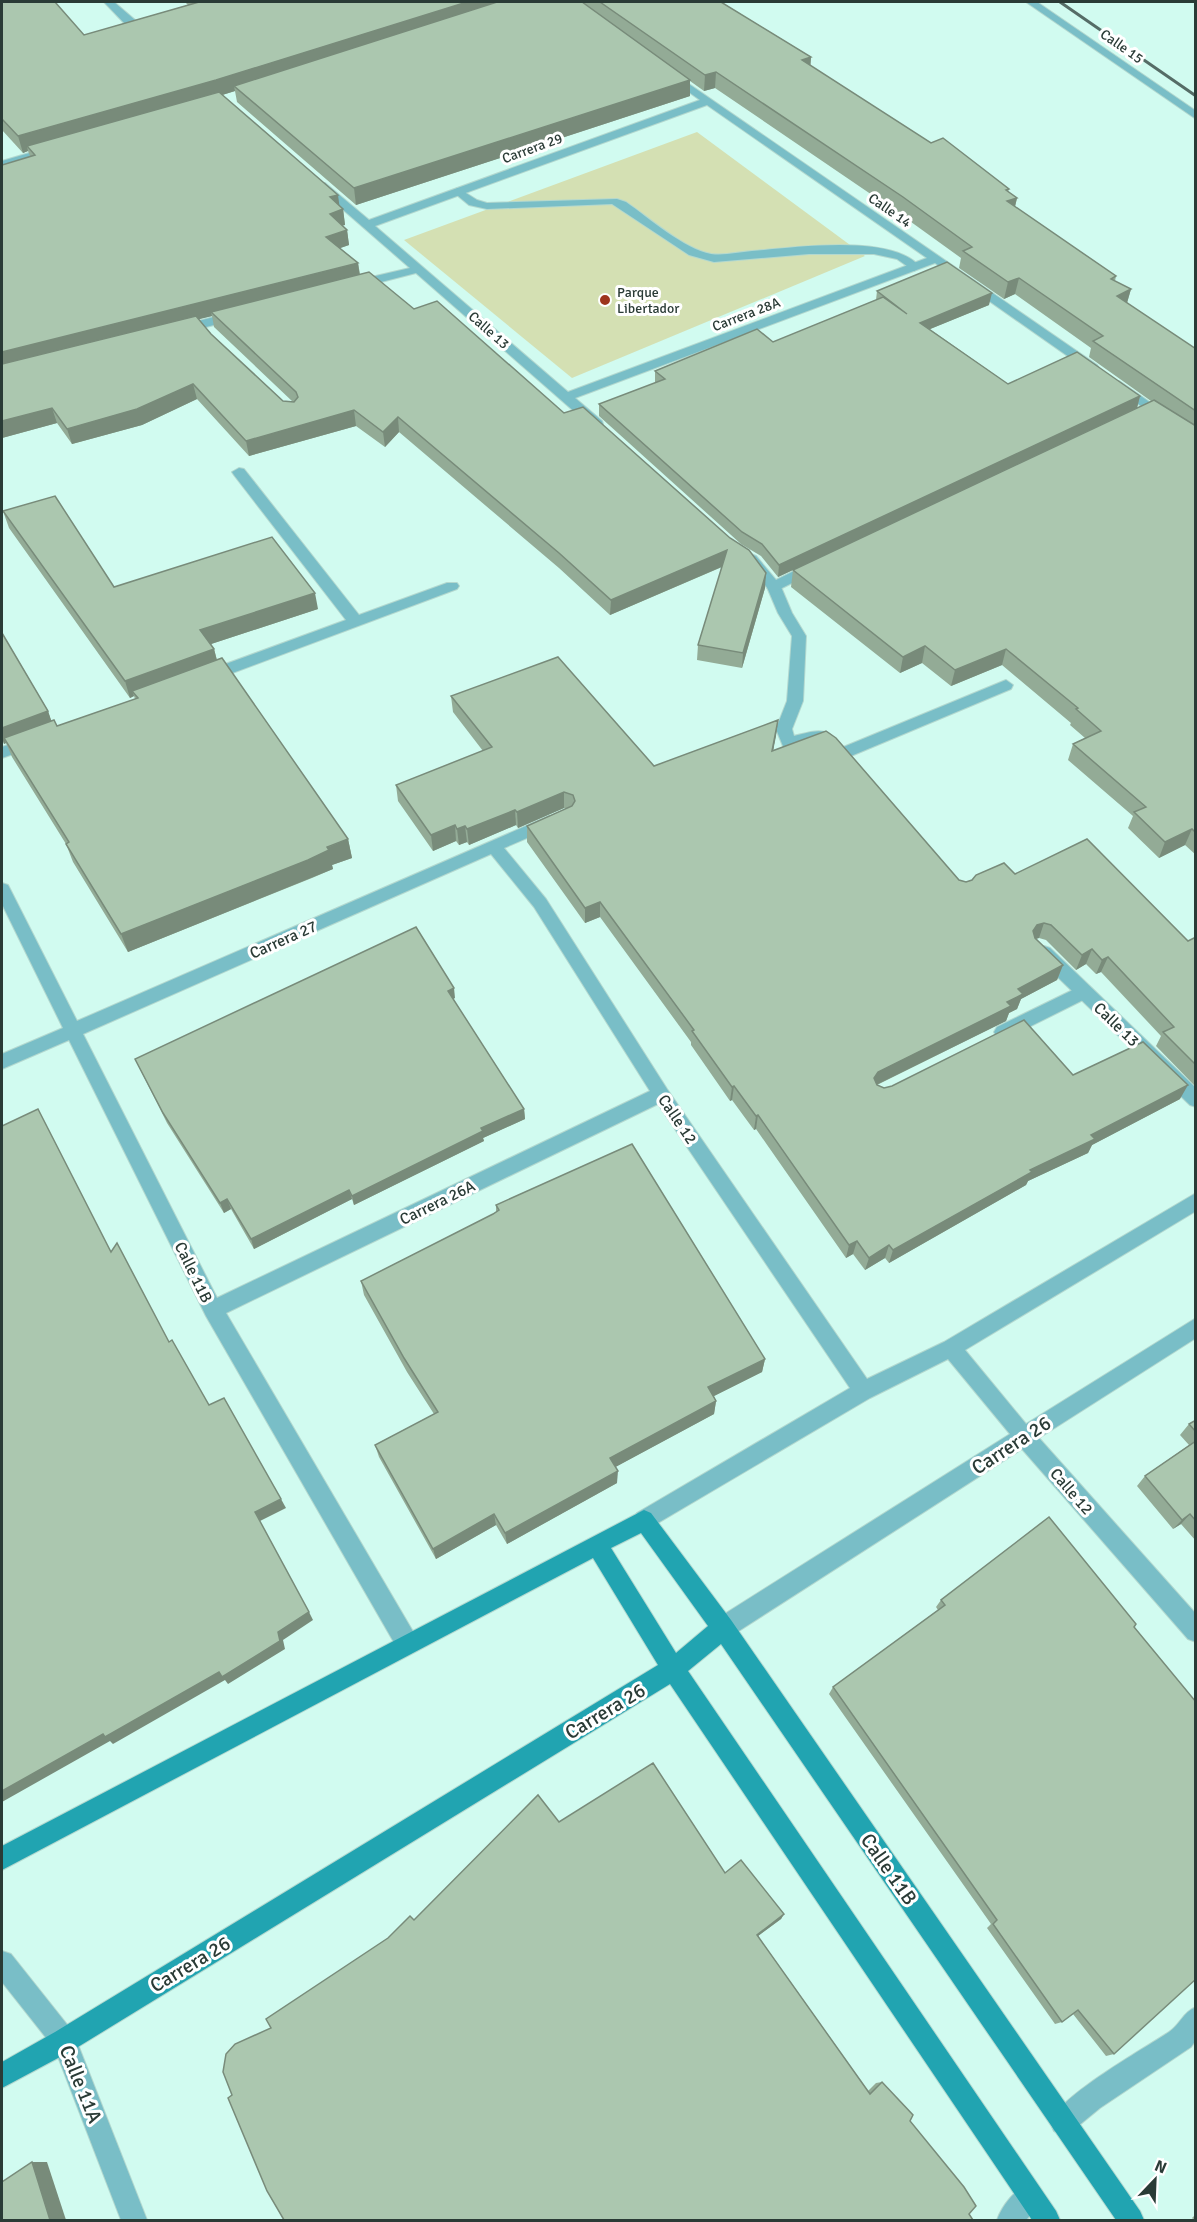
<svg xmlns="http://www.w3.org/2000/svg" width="1197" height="2222" font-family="Signika,sans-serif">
	<rect width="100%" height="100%" fill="#d1fbf0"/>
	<path fill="#d4e0b3" d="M697,132L865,256L572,378L404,240Z"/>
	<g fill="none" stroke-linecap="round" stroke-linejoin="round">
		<defs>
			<g id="lane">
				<path d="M104,2H114L135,20L138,27L137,29L119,38H111V34L127,26Z"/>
				<path d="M458,188L477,200L487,203L617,199L626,202C649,218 684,249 711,254C724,256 739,252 752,251C793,248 892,233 920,267L914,271L897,259L874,254H809L714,262L689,255L612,204L487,209L469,205L452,191Z"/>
				<path d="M774,582L781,587L792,613L806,636L803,701L792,729L794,736C807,733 825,726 834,738L831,742L788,747L783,746L776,729L787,701L792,636L778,613L767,587Z"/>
				<path d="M1006,680L1013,685L1011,689L851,756H841L838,752L841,748Z"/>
				<path d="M1083,985L1089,987L1092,992L1089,997L1009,1037L1003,1039L997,1037L994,1032L997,1027Z"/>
			</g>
			<g id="street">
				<path d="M1026,2H1037L1196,111V119Z"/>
				<path d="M670,71L1097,365L1099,368L1097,371H1089L935,263L575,398L602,421L603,424L597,428L592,427L416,273L354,289L348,285L350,282L410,268L317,187V183H325L369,220L700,100L666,76L665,74ZM707,105L927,258L568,392L375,226Z"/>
				<path d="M53,146L58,149L57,151L2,167V161Z"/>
				<path d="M237,311L243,315L241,318L179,334L173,330L175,327Z"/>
				<path d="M1119,381L1196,434V444L1115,388L1113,385L1115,382Z"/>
				<path d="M239,468L244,469L359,615L447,583H457L459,586L457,589L211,681H201L199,677L201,673L346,620L234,475L232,472Z"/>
				<path d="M751,554L756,556L776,580L808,564H818L820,567L818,570L774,592L769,590L744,559Z"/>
				<path d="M31,737L36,738L39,742L36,746L2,758V747Z"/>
				<path d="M549,816L555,818L557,822L555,826L504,848L546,899L667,1089L867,1379L944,1342L1196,1193V1211L965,1350L1026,1424L1196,1318V1338L1039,1438L1196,1614V1642L1188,1639L1022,1449L731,1636L723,1639L715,1636L712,1628L715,1620L1010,1434L948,1359L870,1398L651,1527L644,1530L637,1527L634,1520L637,1513L850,1388L658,1104L226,1313L415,1635L418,1643L415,1651L407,1654L399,1651L206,1316L69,1040L2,1069V1054L63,1028L2,904V883L8,885L77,1021ZM491,854L534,907L650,1091L217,1298L83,1034Z"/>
				<path d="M1044,946L1050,948L1196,1088V1107L1190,1105L1038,958L1036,953L1038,948Z"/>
				<path d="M2,1951L11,1954L73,2032L147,2220H121L55,2049L2,1982Z"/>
				<path d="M1196,2007V2040L1191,2047L1100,2108L1072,2131L1063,2135L1054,2131L1050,2122C1061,2095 1142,2050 1169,2032C1180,2025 1183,2012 1196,2007Z"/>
				<path d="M1030,2183L1039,2187L1043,2196L1039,2205L1026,2220H997C1002,2206 1015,2189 1030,2183Z"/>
			</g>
			<path id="secondary" d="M644,1510L651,1513L731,1620L1140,2211L1144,2220H1116L721,1644L688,1671L1056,2211L1060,2220H1032L670,1684L73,2050L2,2088V2062L55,2032L658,1665L593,1558L2,1870V1846ZM641,1533L708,1626L676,1653L611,1548Z"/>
		</defs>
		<use href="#lane" stroke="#b3d8cf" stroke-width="2"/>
		<use href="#street" stroke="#b3d8cf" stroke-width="2"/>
		<use href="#secondary" stroke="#b3d8cf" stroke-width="2"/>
		<use href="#lane" fill="#79bec7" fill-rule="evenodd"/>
		<use href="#street" fill="#79bec7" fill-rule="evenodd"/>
		<use href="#secondary" fill="#21a4b1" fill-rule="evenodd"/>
		<path stroke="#556c66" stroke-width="3" d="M1060,2L1196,96"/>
	</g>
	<g fill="#93ab96" fill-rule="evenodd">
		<path d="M2,2L84,35L188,5L185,2H721L811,57L810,66L931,143L1009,189L1008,192L1017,198L1015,207L1116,276L1115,281L1131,289L1127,303L1196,349V855L1185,845L1159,858L1128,828L1133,816L1068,760L1073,744L1085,738L1070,725L1071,723L1002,665L951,686L922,663L900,673L791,587L793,570L1151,401L1089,357L1091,348L1015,294L1004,299L959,268L961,258L900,214L715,88L704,91L690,81V96L356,205L237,102L235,91L222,95L343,209L345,225H342L347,230L349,245L340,248L358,263L360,274L414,309L765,588L742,668L697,660L698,645L722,567L610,615L559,568L399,432L385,447L356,426L249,456L197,399L142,425L72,444L57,423L2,438L30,156L28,151L23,153L2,130ZM212,316L214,327L293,402L283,401L211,334L198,319Z"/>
		<path d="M877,291L989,305L930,329L1008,384L1140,396L1137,408L778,577L761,556L741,544L599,416V404L655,383V371L773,342L876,300Z"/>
		<path d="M3,511L114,587L318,609L211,644L214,649L217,660L348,839L352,858L332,865L333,869L312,878L128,952L73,862L66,844L12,757L6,743L4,744L2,739V633L48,711L51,720L57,726L135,699L134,696L130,698L9,528Z"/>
		<path d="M451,696L654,766L778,720L773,751L959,880L966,882L1015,874L1188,941L1196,937V1087L1156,1046L1161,1036L1101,972L1096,974L1086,964L1076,970L1046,940L1039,938L1036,939L1063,965L1057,980L1021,999L1017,1009L1009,1013L1006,1021L877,1085L884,1088L1073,1075L1180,1099L1092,1145L1088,1153L1028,1181L1026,1185L889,1263L885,1258L865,1270L853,1254L846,1258L756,1129L754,1130L732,1100L730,1101L691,1045V1042L600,917L585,923L527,842V826L566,809L564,808L518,828L516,825L469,845L467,842L459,845L456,841L433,851L398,801L396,785L483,751L453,712Z"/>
		<path d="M455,998L453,999L524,1109L525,1119L483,1138L484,1141L354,1205L352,1199L254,1249L231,1209L224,1213L167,1123L135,1059Z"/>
		<path d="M496,1205L765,1359L762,1372L714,1396L716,1401L714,1414L615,1467L617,1483L507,1544L496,1525L436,1559L379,1457L375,1445L434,1414L407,1372L364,1295L361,1281L493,1214L496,1212Z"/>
		<path d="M1196,1420V1541L1181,1524L1173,1529L1137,1486L1145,1476L1189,1445L1180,1435L1189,1424Z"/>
		<path d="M941,1600L1134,1627L1114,2054L1106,2056L1073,2014L1062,2022L1055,2024L987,1928L991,1924L829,1694L833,1687L938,1610L936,1607Z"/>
		<path d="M559,1822L725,1873L784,1914L781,1919L758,1936L868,2091L876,2083L882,2082L910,2121L969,2214L232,2095L271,2028L414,1920Z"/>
		<path d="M1196,2214V2220H1194L1192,2218Z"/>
	</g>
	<g fill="#788b7a">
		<path d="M467,2H518L234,86L235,91L219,96L27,146L28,151L23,153L18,136Z"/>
		<path d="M811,57L810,73L802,60Z"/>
		<path d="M716,72L715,88L704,91L705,75Z"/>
		<path d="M690,80V96L356,205L354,188Z"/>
		<path d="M338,195L340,210L330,197Z"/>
		<path d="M1017,198L1013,214L1007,201Z"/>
		<path d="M343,209L345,225L332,229L330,214Z"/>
		<path d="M347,230L349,245L329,252L326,237Z"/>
		<path d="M358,263L360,278L211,312L212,316L2,369V352Z"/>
		<path d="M1019,278L1015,294L1004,299L1008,282Z"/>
		<path d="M1131,289L1126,306L1117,296Z"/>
		<path d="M992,293L989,305L918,334L920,323Z"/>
		<path d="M193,384L197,399L142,425L72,444L67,429Z"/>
		<path d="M1140,396L1137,408L778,577L779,565Z"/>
		<path d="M52,408L57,423L2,438V421Z"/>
		<path d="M354,410L356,426L249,456L246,441Z"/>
		<path d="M398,417L399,432L385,447L383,432Z"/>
		<path d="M727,550L726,565L610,615L611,600Z"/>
		<path d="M766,573L765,588L742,668L743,653Z"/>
		<path d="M315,593L318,609L205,646L200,630Z"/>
		<path d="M925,646L922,663L900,673L903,657Z"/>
		<path d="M214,649L218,665L132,691L134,696L130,698L125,681Z"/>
		<path d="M1006,649L1002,665L951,686L955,670Z"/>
		<path d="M48,711L53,726L4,738L6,743L4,744L2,737V728Z"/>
		<path d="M778,720L776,736L770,767L772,751Z"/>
		<path d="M564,792V808L518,828L517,812Z"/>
		<path d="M515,810L516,825L469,845L467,829Z"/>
		<path d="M455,825L456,841L433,851L431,835Z"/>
		<path d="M465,826L467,842L459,845L457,829Z"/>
		<path d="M1192,829L1185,845L1159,858L1165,842Z"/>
		<path d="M348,839L352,858L332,865L333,869L128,952L121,934Z"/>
		<path d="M600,902V917L585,923V908Z"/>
		<path d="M1044,923L1039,938L1031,940L1033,931L1037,925Z"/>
		<path d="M1092,949L1086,964L1076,970L1082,955Z"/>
		<path d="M1108,957L1101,972L1096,974L1102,960Z"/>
		<path d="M1063,965L1057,980L1021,999L1017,1009L1009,1013L1006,1021L874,1086V1078L878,1072L1007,1002L1018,989Z"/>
		<path d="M454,988L455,998L449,1001L448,991Z"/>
		<path d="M1188,1085L1180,1099L1092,1145L1088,1153L1028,1181L1026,1185L889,1263L893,1250L1030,1170L1091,1135Z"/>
		<path d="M734,1086L732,1100L730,1101L732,1087Z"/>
		<path d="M524,1109L525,1119L483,1138L484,1141L354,1205L352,1196L481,1128Z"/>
		<path d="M758,1115L756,1129L754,1130L756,1116Z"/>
		<path d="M349,1190L352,1199L254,1249L251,1239Z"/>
		<path d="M227,1199L231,1209L224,1213L220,1203Z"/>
		<path d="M857,1241L853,1254L846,1258L849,1245Z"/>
		<path d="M889,1245L885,1258L865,1270L869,1258Z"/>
		<path d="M765,1359L762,1372L706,1400L708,1387Z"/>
		<path d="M716,1401L714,1414L610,1470V1458Z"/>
		<path d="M618,1471L617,1483L507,1544L505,1533Z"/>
		<path d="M281,1499L286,1508L260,1521L255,1512Z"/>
		<path d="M494,1514L496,1525L436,1559L433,1549Z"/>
		<path d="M1190,1514L1181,1524L1173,1529L1182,1520Z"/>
		<path d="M309,1612L313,1620L283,1640L285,1649L228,1684L225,1680L113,1744L110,1741L2,1802V1791L278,1632Z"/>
		<path d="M784,1914L781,1919L754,1939L757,1935Z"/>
		<path d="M32,2162H47L66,2220H50Z"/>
	</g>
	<g fill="#abc7af" stroke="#788b7a" stroke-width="1.5">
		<path d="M2,2H55L84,35L199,2H198H467L216,80L18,136L2,119Z"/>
		<path d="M497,2H582L690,80L354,188L234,86Z"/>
		<path d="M600,2H721L811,57L802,60L931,143L943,138L1009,189L1006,190L1017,198L1007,201L1116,276L1111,279L1131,289L1117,296L1196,349V411L1093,341L1103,336L1019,278L1008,282L963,251L972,247L903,197L716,72L705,75Z"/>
		<path d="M219,92L338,195L330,197L343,209L330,214L347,230L326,237L358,263L2,352V165L35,155L27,146Z"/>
		<path d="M947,262L992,293L920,323L1008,384L1077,352L1140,396L779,565L762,544L742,532L599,404L665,379L655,371L757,329L773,342L883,297L907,314L877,291Z"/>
		<path d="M369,272L414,309L437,301L564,413L583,407L730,538L749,550L766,573L743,653L698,645L727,550L611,600L559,553L398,417L383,432L354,410L246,441L193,384L137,409L67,429L52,408L2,421V364L196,316L211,334L283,401L294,402L298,397L296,392L211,312Z"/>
		<path d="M1154,400L1196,426V833L1192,829L1165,842L1134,812L1146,807L1073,744L1101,731L1076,709L1078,708L1006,649L955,670L925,646L903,657L793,570Z"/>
		<path d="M55,496L114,587L272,537L315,593L200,630L214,649L125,681L3,511Z"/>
		<path d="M2,633L48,711L2,728Z"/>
		<path d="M558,657L654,766L778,720L772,751L826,731L836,738L959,880L966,882L972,880L976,875L1004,863L1015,874L1087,839L1188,941L1196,937V1065L1163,1032L1174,1027L1108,957L1102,960L1092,949L1082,955L1051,925L1044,923L1037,925L1033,931L1035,938L1063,965L1018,989L1023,994L1007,1002L1011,1006L878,1072L874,1078L877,1085L884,1088L892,1086L1024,1020L1073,1075L1143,1042L1188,1085L1091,1135L1095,1139L1030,1170L1032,1172L893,1250L889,1245L869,1258L857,1241L849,1245L758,1115L756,1116L734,1086L732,1087L692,1031L694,1030L600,902L585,908L527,826L572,806L575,801L573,795L564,792L517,812L515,810L467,829L465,826L457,829L455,825L431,835L396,785L492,747L451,696Z"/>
		<path d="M222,658L348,839L327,847L329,850L308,860L121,934L66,844L69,842L4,738L54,720L57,726L138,698L132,691Z"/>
		<path d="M416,927L454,988L448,991L524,1109L481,1128L483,1131L352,1196L349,1190L251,1239L227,1199L220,1203L163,1113L135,1059Z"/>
		<path d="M38,1109L111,1252L117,1243L169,1342L172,1340L209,1405L224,1398L281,1499L255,1512L309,1612L278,1632L280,1641L222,1677L219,1672L105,1737L103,1734L2,1791V1126Z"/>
		<path d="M632,1144L765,1359L708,1387L716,1401L610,1458L618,1471L505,1533L494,1514L433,1549L375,1445L438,1412L404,1358L361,1281L493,1214L499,1210L496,1205Z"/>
		<path d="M1196,1420V1432L1189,1424Z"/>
		<path d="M1196,1441V1521L1190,1514L1182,1520L1145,1476Z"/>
		<path d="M1049,1517L1136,1624L1134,1627L1196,1702V1979L1114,2054L1078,2010L1062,2022L993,1924L997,1920L833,1687L945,1605L941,1600Z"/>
		<path d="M653,1763L725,1873L741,1860L784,1914L757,1935L870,2094L882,2082L913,2115L910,2121L964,2187L976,2206L969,2214L973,2220H284L267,2191L228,2098L232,2095L223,2072L226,2054L235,2044L271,2028L266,2019L388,1938L410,1916L414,1920L538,1795L559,1822Z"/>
		<path d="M32,2162L50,2220H2V2182Z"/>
	</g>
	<circle fill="#9d351c" stroke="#fff" stroke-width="2" cx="605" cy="300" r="6"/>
	<g text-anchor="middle" stroke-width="6" stroke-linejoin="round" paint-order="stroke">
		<g font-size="14" fill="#2a3b36" stroke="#fff">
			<text transform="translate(1122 46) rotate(35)" y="5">Calle 15</text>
			<text transform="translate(532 148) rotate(-20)" y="5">Carrera 29</text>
			<text transform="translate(890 210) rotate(35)" y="5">Calle 14</text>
			<text transform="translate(746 314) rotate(-21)" y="5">Carrera 28A</text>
			<text transform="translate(489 330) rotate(41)" y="5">Calle 13</text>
		</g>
		<g font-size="14" fill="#2a3b36" stroke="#fff" text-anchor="start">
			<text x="617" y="297">Parque<tspan x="617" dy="16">Libertador</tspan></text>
		</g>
		<g font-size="16" fill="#2a3b36" stroke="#fff">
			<text transform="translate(283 939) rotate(-24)" y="6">Carrera 27</text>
			<text transform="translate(1117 1024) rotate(44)" y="6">Calle 13</text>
			<text transform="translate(678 1119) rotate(56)" y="6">Calle 12</text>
			<text transform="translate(437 1202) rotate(-26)" y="6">Carrera 26A</text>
			<text transform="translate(194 1272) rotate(64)" y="6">Calle 11B</text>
			<text transform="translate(1072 1491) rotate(49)" y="6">Calle 12</text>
		</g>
		<g font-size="20" fill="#2a3b36" stroke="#fff">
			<text transform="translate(1011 1445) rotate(-33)" y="7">Carrera 26</text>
			<text transform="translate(605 1711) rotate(-31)" y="7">Carrera 26</text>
			<text transform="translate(889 1869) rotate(55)" y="7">Calle 11B</text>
			<text transform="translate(190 1964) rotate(-31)" y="7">Carrera 26</text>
			<text transform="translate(81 2084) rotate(68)" y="7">Calle 11A</text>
		</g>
	</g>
	<rect width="1197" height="2222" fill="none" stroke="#2a3b36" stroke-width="6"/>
	<g transform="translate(1155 2180) rotate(23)" stroke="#ffffff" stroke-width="4.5" paint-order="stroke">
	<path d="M0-4.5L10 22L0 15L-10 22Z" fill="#2a3b36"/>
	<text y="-9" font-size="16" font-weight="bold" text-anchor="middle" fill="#2a3b36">N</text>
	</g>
</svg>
